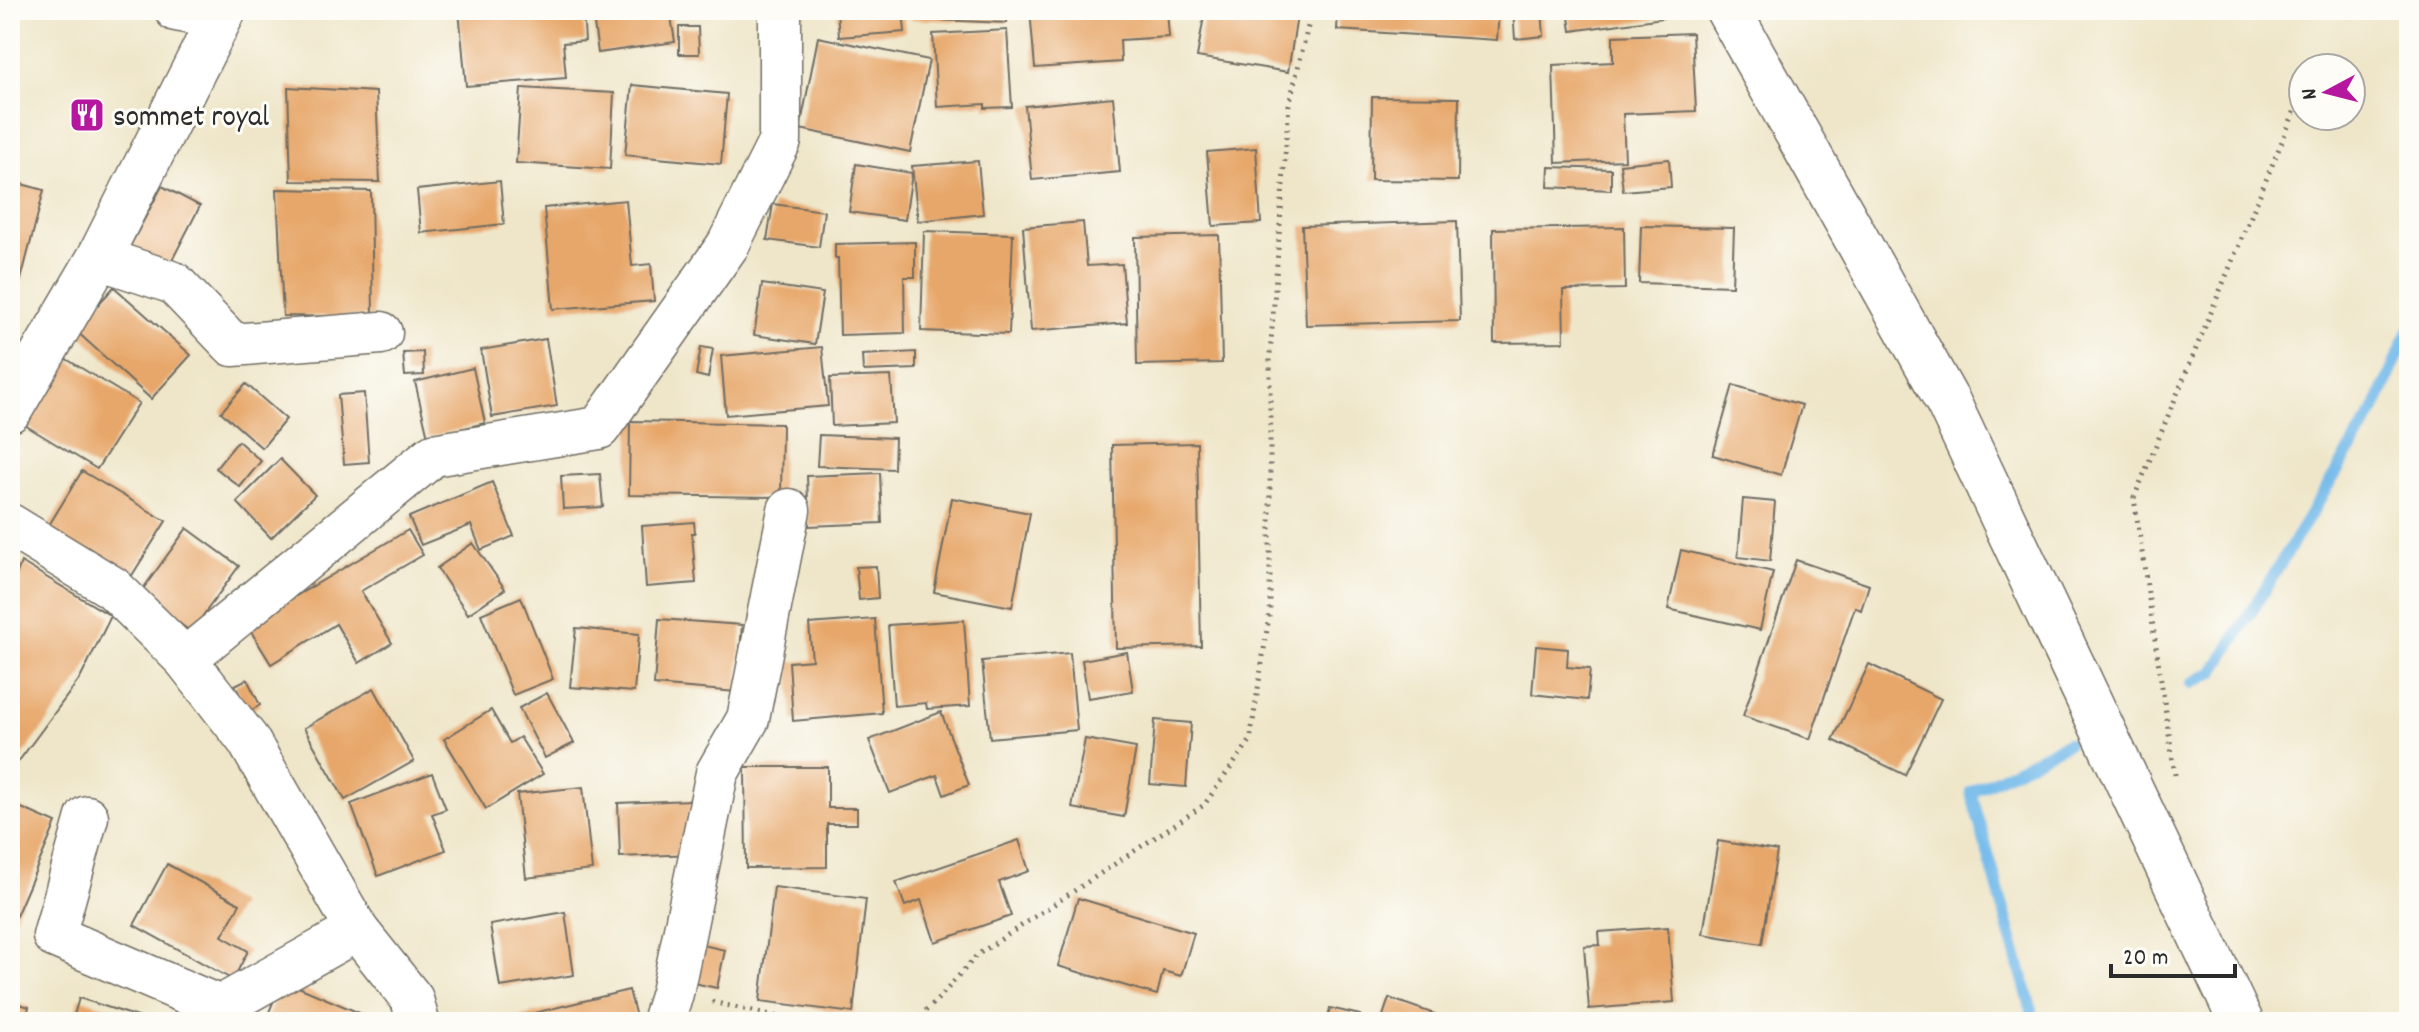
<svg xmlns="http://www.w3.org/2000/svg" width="2419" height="1032" font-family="Dekko,sans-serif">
	<rect width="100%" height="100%" fill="#fdfcf7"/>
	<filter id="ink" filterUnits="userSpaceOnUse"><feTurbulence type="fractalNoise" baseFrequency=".0125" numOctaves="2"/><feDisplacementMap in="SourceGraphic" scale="16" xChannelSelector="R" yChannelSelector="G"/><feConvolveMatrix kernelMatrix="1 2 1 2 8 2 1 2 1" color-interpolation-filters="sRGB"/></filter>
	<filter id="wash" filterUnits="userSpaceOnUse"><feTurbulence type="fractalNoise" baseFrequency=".006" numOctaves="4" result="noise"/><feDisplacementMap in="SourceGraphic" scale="32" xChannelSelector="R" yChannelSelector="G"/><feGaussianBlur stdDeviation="1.8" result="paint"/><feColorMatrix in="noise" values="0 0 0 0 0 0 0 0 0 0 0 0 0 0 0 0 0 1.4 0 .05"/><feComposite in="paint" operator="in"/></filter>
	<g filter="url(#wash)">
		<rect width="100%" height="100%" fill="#efe6c9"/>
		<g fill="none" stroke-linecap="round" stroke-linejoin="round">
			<g stroke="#73baea" stroke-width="12">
				<path d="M2192,683L2214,672L2374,411L2409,330"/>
				<path d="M2035,1022L1971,792L2068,743"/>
			</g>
		</g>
		<g id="blocks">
			<g fill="#e7a76b">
				<path d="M459,10H583L585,41L563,43L566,78L466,86Z"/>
				<path d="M592,10H670L675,42L598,53Z"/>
				<path d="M693,10H721V12L694,16Z"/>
				<path d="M837,10H903L905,32L839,37Z"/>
				<path d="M911,10H1008L1007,23L911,19Z"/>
				<path d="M1030,10H1167L1169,37L1120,40L1121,62L1035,68Z"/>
				<path d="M1205,10H1298L1288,72L1197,57Z"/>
				<path d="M1338,10H1499L1497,40L1337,30Z"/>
				<path d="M1513,10H1542L1544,36L1515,39Z"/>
				<path d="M1568,10H1662L1663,18L1571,31Z"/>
				<path d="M679,27H698L699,54H679Z"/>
				<path d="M1007,30L1012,107L985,108V104L937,107L933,34Z"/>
				<path d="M1692,33L1696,111L1623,114L1625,160L1556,163L1553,65L1613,62V36Z"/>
				<path d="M818,37L929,60L910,152L800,129Z"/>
				<path d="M632,85L727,94L721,164L625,155Z"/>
				<path d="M288,87L376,92L380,182L291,181Z"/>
				<path d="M521,88L614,93L610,169L516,163Z"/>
				<path d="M1113,97L1120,172L1032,180L1025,106Z"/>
				<path d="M1372,97L1459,98L1458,181L1371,180Z"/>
				<path d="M1256,148L1261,223L1213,226L1207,152Z"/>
				<path d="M1669,159L1671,187L1623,191L1620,164Z"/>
				<path d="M978,161L983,214L918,221L912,166Z"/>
				<path d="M856,164L912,173L905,220L849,212Z"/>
				<path d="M1549,167L1611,169V190L1548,187Z"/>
				<path d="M10,181L44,190L16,299L10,297Z"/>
				<path d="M500,181L504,224L421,233L417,190Z"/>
				<path d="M162,186L200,206L168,268L129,248Z"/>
				<path d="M277,189L371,191L373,317L283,316Z"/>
				<path d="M626,200L632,266L651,264L654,301L553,309L544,208Z"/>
				<path d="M773,204L824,211L819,247L767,240Z"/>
				<path d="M1457,221L1460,321L1306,325L1302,226Z"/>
				<path d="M1083,222L1087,266L1122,264L1127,323L1031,331L1023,227Z"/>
				<path d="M1641,226L1734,228L1732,286L1639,283Z"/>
				<path d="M1624,227L1625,289L1563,290L1564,342L1494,343L1493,229Z"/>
				<path d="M924,231L1013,234L1009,334L921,331Z"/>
				<path d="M1219,235L1222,363L1137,365L1135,237Z"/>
				<path d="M915,242V277H904L905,333L840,335L838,258H835V244Z"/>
				<path d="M762,284L823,293L815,344L754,335Z"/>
				<path d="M114,287L191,355L151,399L75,330Z"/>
				<path d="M546,339L557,406L492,417L481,350Z"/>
				<path d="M701,347L713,349L708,378L696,375Z"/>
				<path d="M822,347L828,406L726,415L721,356Z"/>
				<path d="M423,352L424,375L405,376L403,353Z"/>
				<path d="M916,352V369L863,371L862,355Z"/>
				<path d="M63,357L139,403L97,469L23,424Z"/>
				<path d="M473,368L485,423L428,437L415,382Z"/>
				<path d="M891,376L894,423L832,426L830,378Z"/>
				<path d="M246,384L286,419L262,448L221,412Z"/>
				<path d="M1733,385L1802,405L1781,475L1713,455Z"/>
				<path d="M364,393L369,462L344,464L338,395Z"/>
				<path d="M630,421L782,424L781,497L629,495Z"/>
				<path d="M819,435L895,438L894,469L817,466Z"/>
				<path d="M238,441L261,461L240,487L216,468Z"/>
				<path d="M1197,443L1201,646L1116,648L1112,445Z"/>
				<path d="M280,459L315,495L271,538L237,502Z"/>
				<path d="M82,471L166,521L126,585L43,535Z"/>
				<path d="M880,473L882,523L809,526L807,476Z"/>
				<path d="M600,474L603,507L563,509L561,476Z"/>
				<path d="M492,482L514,536L481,550L471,525L421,545L409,517Z"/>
				<path d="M952,498L1030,513L1012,607L934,592Z"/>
				<path d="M1743,499L1775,502L1770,561L1738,557Z"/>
				<path d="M694,522L695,533H692L696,583L646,587L642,526Z"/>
				<path d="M187,528L239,566L191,632L140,593Z"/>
				<path d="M408,530L423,555L361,591L392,643L359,663L336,624L271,664L247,625Z"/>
				<path d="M473,543L505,589L468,614L437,568Z"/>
				<path d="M1681,550L1773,572L1760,630L1668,609Z"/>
				<path d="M1796,560L1869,585L1861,610L1855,607L1810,739L1743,716Z"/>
				<path d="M21,562L111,616L81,677L10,773V593Z"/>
				<path d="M876,566L878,598L859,600L856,567Z"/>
				<path d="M521,597L553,679L513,695L481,614Z"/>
				<path d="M659,619L742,625L737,692L654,685Z"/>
				<path d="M875,619L882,713L793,721L789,662L812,660L809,624Z"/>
				<path d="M964,620L970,706L927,709L926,703L894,706L888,625Z"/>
				<path d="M576,628L639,634L634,692L570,687Z"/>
				<path d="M1536,646L1568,649L1567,667L1590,669L1587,700L1532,694Z"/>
				<path d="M1127,652L1133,691L1088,698L1082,660Z"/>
				<path d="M1070,653L1077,730L990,738L982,661Z"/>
				<path d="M1869,664L1941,699L1905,775L1833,740Z"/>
				<path d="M247,679L260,705L248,712L235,685Z"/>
				<path d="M374,688L414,761L345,800L304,728Z"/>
				<path d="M547,693L574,743L545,758L519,708Z"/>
				<path d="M491,710L510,743L520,737L543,774L486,809L444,739Z"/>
				<path d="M941,712L969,785L944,795L937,775L890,793L869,740Z"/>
				<path d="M1155,720L1191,723L1186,787L1150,784Z"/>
				<path d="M1085,739L1136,748L1124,817L1072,808Z"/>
				<path d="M745,767H828V808H857V824H827V867L746,868Z"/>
				<path d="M432,773L446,809L432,814L446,850L378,876L351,804Z"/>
				<path d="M583,787L592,870L526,878L517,794Z"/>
				<path d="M691,800L693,854L620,857L618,803Z"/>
				<path d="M10,803L56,823L10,930Z"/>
				<path d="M1019,840L1029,871L999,882L1011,916L935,942L921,900L905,906L896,882Z"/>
				<path d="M1718,841L1777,851L1762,944L1703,934Z"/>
				<path d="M167,864L240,904L222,936L248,951L233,980L134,925Z"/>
				<path d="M774,887L866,899L853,1013L760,1001Z"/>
				<path d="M1078,898L1194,933L1181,976L1163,971L1157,995L1058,966Z"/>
				<path d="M565,912L574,975L500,987L490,925Z"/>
				<path d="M1668,927L1674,1002L1589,1009L1584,946L1600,945L1599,932Z"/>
				<path d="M698,944L725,950L717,988L689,982Z"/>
				<path d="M282,980L369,1017L366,1022H265Z"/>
				<path d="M629,990L636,1017L614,1022H497Z"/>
				<path d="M79,998L144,1019L143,1022H72Z"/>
				<path d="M1389,998L1446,1018L1444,1022H1381Z"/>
				<path d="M10,1001L29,1007L25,1022H10Z"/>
				<path d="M1330,1008L1360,1015L1358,1022H1327Z"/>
			</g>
		</g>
	</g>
	<g filter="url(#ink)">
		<use href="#blocks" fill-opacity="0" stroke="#706c62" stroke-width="2"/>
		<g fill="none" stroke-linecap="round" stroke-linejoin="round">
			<defs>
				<g id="minor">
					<path d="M176,10L220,19"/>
					<path d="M99,258L174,283L233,345L381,333"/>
					<path d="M10,525L113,588L185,659L248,740L357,930L412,999L418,1022"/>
					<path d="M185,659L433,455L599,428L728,245L780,141V10"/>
					<path d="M87,817L54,936L220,1007L357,930"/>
					<path d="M663,1022L672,993L717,773L748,719L789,510"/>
				</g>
				<g id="major">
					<path d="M1728,10L1949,404L2241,1022"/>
					<path d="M10,410L99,258L224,10"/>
				</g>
			</defs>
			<use href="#minor" stroke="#706c62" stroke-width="45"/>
			<use href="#major" stroke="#706c62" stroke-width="47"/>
			<g stroke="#706c62" stroke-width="5" stroke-dasharray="2 6" stroke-linecap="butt">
				<path d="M2175,775L2134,498L2302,93"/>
				<path d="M712,1002L803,1022"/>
				<path d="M914,1022L940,997L977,955L1204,805L1250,741L1270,610V355L1289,105L1312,10"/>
			</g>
			<use href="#minor" stroke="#fff" stroke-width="42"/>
			<use href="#major" stroke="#fff" stroke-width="44"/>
		</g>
	</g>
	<defs>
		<symbol id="restaurant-square" viewBox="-11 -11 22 22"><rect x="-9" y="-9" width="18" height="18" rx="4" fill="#b5179e" stroke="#fdfcf7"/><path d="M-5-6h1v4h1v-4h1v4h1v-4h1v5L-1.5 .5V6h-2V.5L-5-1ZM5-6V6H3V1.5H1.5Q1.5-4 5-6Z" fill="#fff"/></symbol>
	</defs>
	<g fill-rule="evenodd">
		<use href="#restaurant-square" x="67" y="95" width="40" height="40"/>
	</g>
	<g text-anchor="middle" stroke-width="6" stroke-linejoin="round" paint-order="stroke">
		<g font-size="30" fill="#2b2b2b" stroke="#fdfcf7" text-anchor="start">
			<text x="113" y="125">sommet royal</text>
		</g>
	</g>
	<rect width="2419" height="1032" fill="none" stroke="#fdfcf7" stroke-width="40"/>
	<g transform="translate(2327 92) rotate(263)"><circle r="38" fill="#fdfcf7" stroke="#a9a8a5" stroke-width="2"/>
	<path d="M0-6L14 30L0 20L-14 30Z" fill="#b5179e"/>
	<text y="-12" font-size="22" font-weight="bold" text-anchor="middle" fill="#2b2b2b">N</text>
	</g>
	<path d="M2111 964v12h124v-12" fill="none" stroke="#2b2b2b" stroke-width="4"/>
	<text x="2123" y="964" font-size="24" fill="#2b2b2b" stroke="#fdfcf7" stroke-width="6" paint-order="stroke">20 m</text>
</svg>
